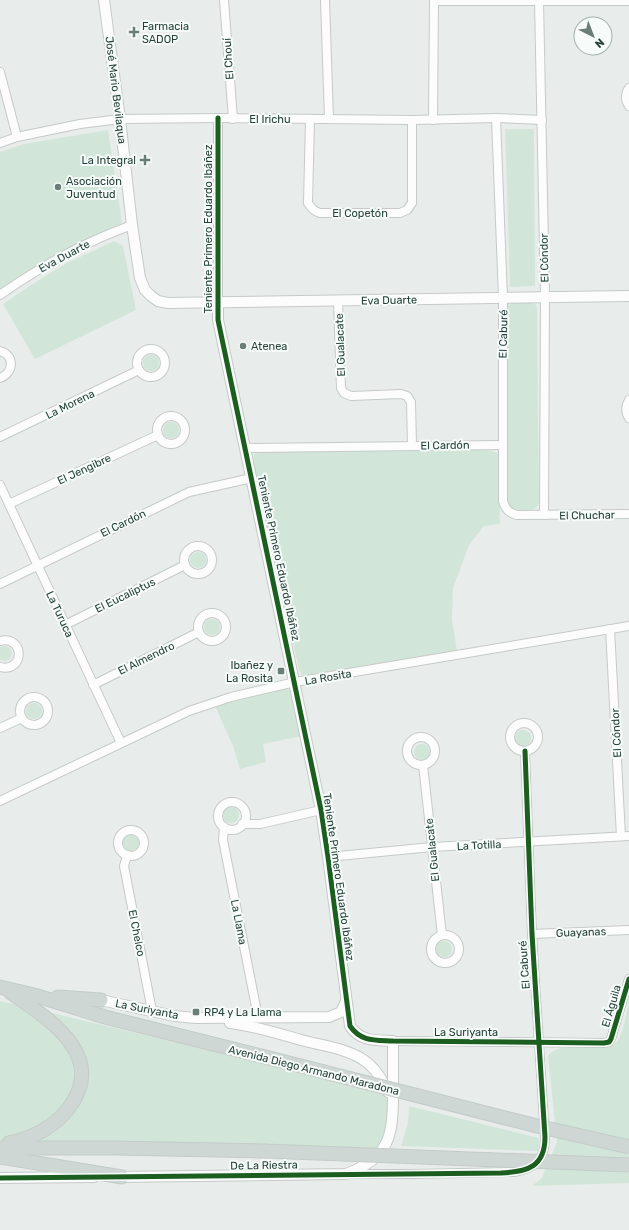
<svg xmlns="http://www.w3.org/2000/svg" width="629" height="1230" font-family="Rubik,sans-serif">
	<rect width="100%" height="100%" fill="#e8edeb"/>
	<g fill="#d1e6d8">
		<path d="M505,129H534L535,286L510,287Z"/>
		<path d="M108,130L122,223C80,243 37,262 0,290V152L24,144Z"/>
		<path d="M114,241L123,246L136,310L35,359L3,304L31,285L65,264Z"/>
		<path d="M512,303H533L536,305L537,308L539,503C535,514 518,511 509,507L507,499L506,307Z"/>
		<circle cx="151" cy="363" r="8"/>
		<circle cx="171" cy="430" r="8"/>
		<path d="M486,450L492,451L497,453L499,457L500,524L484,526L469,545L453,588L452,619L457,651L310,675H302L299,669L253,463L254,454L265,452Z"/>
		<circle cx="198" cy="560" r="8"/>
		<circle cx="212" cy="627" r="8"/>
		<path d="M4,646L9,647L12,652L10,659L5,661L0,660V647Z"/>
		<path d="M285,688L293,691L302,736L263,744L266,762L240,769L233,746L215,706Z"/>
		<circle cx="34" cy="711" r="8"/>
		<circle cx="523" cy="738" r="8"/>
		<circle cx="422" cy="752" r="8"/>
		<circle cx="231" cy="815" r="8"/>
		<circle cx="131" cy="843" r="8"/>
		<circle cx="444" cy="949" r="8"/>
		<path d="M0,1001L290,1069L384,1094C394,1114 388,1135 376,1152L0,1140Z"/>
		<path d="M629,1003V1183L532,1186L542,1178L557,1142L548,1056C563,1036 610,1058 619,1039C624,1028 626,1014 629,1003Z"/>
		<path d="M409,1106L539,1138L538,1151L401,1146L408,1123Z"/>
	</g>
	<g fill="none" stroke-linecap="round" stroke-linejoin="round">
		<defs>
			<g id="minor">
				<path d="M224,0L233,119"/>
				<path d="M325,0L329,119"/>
				<path d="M434,1H629"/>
				<path d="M539,1L545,297L544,515"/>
				<path d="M0,72L17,137"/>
				<path d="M629,88C625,94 625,100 629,106"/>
				<path d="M218,118V303"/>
				<path d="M496,118L503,298V501C505,509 509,513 517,515L629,514"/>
				<path d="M310,119L308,203C312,209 314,211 320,213H400L407,210L412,203V120"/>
				<path d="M433,120L434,0"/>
				<path d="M0,143L17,137L80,124L120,119L218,118L412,120L496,118L542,120"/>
				<path d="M0,295C41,266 85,242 132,225"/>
				<path d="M338,301L341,388L344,393L351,396L401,394L407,396L411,402L412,446"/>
				<circle cx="151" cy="363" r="14"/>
				<path d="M0,351C15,355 14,373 0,378"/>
				<path d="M629,400C625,407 625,412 629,418"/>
				<circle cx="171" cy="430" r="14"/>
				<path d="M0,437L139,370"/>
				<path d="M245,448L502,445"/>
				<path d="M0,485L121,743"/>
				<path d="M9,504L158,435"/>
				<circle cx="198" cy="560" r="14"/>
				<path d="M0,584L189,492L252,478"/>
				<circle cx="212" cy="627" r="14"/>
				<path d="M65,625L185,565"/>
				<path d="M610,629L621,836"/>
				<path d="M0,641C25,635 25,673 0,667"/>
				<path d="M93,685L199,632"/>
				<circle cx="34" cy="711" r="14"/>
				<circle cx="524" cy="737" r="14"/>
				<path d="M0,728L22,718"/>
				<circle cx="421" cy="751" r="14"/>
				<path d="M423,765L442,935"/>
				<path d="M0,801L189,711L231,697L295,682L629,626"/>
				<circle cx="232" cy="816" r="14"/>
				<path d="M242,824H260L321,810"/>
				<path d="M224,827L223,840L258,1017"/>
				<circle cx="131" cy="843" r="13"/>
				<path d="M128,855L126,859L124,866L152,1011"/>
				<path d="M328,857L432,847L629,836"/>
				<path d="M532,934L629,930"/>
				<circle cx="445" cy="949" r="14"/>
				<path d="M393,1041L604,1043L609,1042L611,1039L629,979"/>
				<path d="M348,1174H413L514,1172C536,1168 545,1160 545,1137L532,934L525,751"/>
			</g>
			<g id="tertiary">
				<path d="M104,0L120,119L132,225L140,278L145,290L151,296L158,301L168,303L629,296"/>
				<path d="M101,1000L174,1016L196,1018L329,1017L341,1012L346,1001"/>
				<path d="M230,1023C254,1026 277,1033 301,1040C323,1046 352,1049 369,1064C378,1072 383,1082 388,1092"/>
				<path d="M116,1177L346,1174C389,1158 393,1137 393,1094C393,1077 393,1059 393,1041C375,1040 361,1042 350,1026L328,857L321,810L218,320V303"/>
				<path d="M0,1178L94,1177"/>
			</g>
			<g id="primary">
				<path d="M0,987L34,995L105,1017L293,1064"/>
				<path d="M58,997L101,1000"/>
				<path d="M9,1143C31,1139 54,1127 68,1109C109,1056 49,1019 10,992"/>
				<path d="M0,1148H114L265,1151"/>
				<path d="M0,1157L122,1177"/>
			</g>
		</defs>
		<use href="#minor" stroke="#c5cac8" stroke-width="10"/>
		<use href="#tertiary" stroke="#c5cac8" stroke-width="12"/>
		<use href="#primary" stroke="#c3ccc9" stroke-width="15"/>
		<use href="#minor" stroke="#fcfcfc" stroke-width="8"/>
		<use href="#tertiary" stroke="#fcfcfc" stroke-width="10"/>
		<use href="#primary" stroke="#cfd7d5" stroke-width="13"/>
		<defs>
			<g id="primary-bridge">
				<path d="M293,1064L537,1126L629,1147"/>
				<path d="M265,1151L629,1165"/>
			</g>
		</defs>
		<use href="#primary-bridge" stroke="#c3ccc9" stroke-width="15" stroke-linecap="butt"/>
		<use href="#primary-bridge" stroke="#cfd7d5" stroke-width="13"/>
		<defs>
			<g id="cycleway">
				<path d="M218,118V320L321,810L328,857L350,1026C361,1042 375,1040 393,1041L604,1043L609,1042L611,1039L629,979"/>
				<path d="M0,1178L501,1173C527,1172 545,1167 545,1137L532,934L525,751"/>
			</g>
		</defs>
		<use href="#cycleway" stroke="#f7fbf9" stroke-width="8"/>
		<use href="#cycleway" stroke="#1b5e20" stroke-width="5"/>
	</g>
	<g fill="#697e78" stroke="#f7fbf9" stroke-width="1.5">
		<path d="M132 26h4v4h4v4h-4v4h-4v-4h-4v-4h4z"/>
		<path d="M143 154h4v4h4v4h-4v4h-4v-4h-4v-4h4z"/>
		<circle cx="58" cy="187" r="4"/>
		<circle cx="243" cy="346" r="4"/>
		<rect x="277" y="667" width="8" height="8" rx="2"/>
		<rect x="192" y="1008" width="8" height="8" rx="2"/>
	</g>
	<g text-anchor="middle" stroke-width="4" stroke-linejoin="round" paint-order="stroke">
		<g font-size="11" fill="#24423a" stroke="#f7fbf9" text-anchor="start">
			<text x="142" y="30">Farmacia<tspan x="142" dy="13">SADOP</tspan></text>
			<text x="136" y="164" text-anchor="end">La Integral</text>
			<text x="66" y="185">Asociación<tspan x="66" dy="13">Juventud</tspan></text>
			<text x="251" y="350">Atenea</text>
			<text x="273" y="669" text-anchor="end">Ibañez y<tspan x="273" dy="13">La Rosita</tspan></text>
			<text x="204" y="1016">RP4 y La Llama</text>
		</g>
		<g font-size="11" fill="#24423a" stroke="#f7fbf9">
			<text transform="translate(228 59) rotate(-94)" y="4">El Chouí</text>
			<text transform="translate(116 90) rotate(83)" y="4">José Mario Bevilaqua</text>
			<text x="270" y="123">El Irichu</text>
			<text x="360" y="217">El Copetón</text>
			<text transform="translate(208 229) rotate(-90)" y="4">Teniente Primero Eduardo Ibáñez</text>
			<text transform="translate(64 256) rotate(-28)" y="4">Eva Duarte</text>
			<text transform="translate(544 258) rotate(-91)" y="4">El Cóndor</text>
			<text transform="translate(389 300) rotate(-1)" y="4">Eva Duarte</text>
			<text transform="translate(503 334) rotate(-89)" y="4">El Caburé</text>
			<text transform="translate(340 345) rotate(-92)" y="4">El Gualacate</text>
			<text transform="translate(70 404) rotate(-26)" y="4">La Morena</text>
			<text transform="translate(445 445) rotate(-1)" y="4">El Cardón</text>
			<text transform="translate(84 469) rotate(-25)" y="4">El Jengibre</text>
			<text transform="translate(587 515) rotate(-1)" y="4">El Chuchar</text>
			<text transform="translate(123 523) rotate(-26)" y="4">El Cardón</text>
			<text transform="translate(279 558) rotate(78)" y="4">Teniente Primero Eduardo Ibáñez</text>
			<text transform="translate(125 595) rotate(-26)" y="4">El Eucaliptus</text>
			<text transform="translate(60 614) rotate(65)" y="4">La Turuca</text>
			<text transform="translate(146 658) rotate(-26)" y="4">El Almendro</text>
			<text transform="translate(328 677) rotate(-10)" y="4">La Rosita</text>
			<text transform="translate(616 733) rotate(-93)" y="4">El Cóndor</text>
			<text transform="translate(479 845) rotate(-3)" y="4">La Totilla</text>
			<text transform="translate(432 850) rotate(-96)" y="4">El Gualacate</text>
			<text transform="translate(339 877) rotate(82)" y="4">Teniente Primero Eduardo Ibáñez</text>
			<text transform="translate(239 922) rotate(79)" y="4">La Llama</text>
			<text transform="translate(581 932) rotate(-2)" y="4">Guayanas</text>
			<text transform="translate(137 933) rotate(79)" y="4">El Chelco</text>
			<text transform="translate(524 965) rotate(-94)" y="4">El Caburé</text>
			<text transform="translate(611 1006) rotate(-74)" y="4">El Águila</text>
			<text transform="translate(147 1009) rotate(11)" y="4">La Suriyanta</text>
			<text x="466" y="1036">La Suriyanta</text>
			<text transform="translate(314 1070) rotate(14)" y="4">Avenida Diego Armando Maradona</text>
			<text transform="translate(264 1165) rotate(-1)" y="4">De La Riestra</text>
		</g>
	</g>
	<g transform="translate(593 36) rotate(138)"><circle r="19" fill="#f7fbf9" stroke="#a3b1ad"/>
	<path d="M0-3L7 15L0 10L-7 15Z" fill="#697e78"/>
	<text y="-6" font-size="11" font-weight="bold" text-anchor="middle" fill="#24423a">N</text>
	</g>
</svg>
